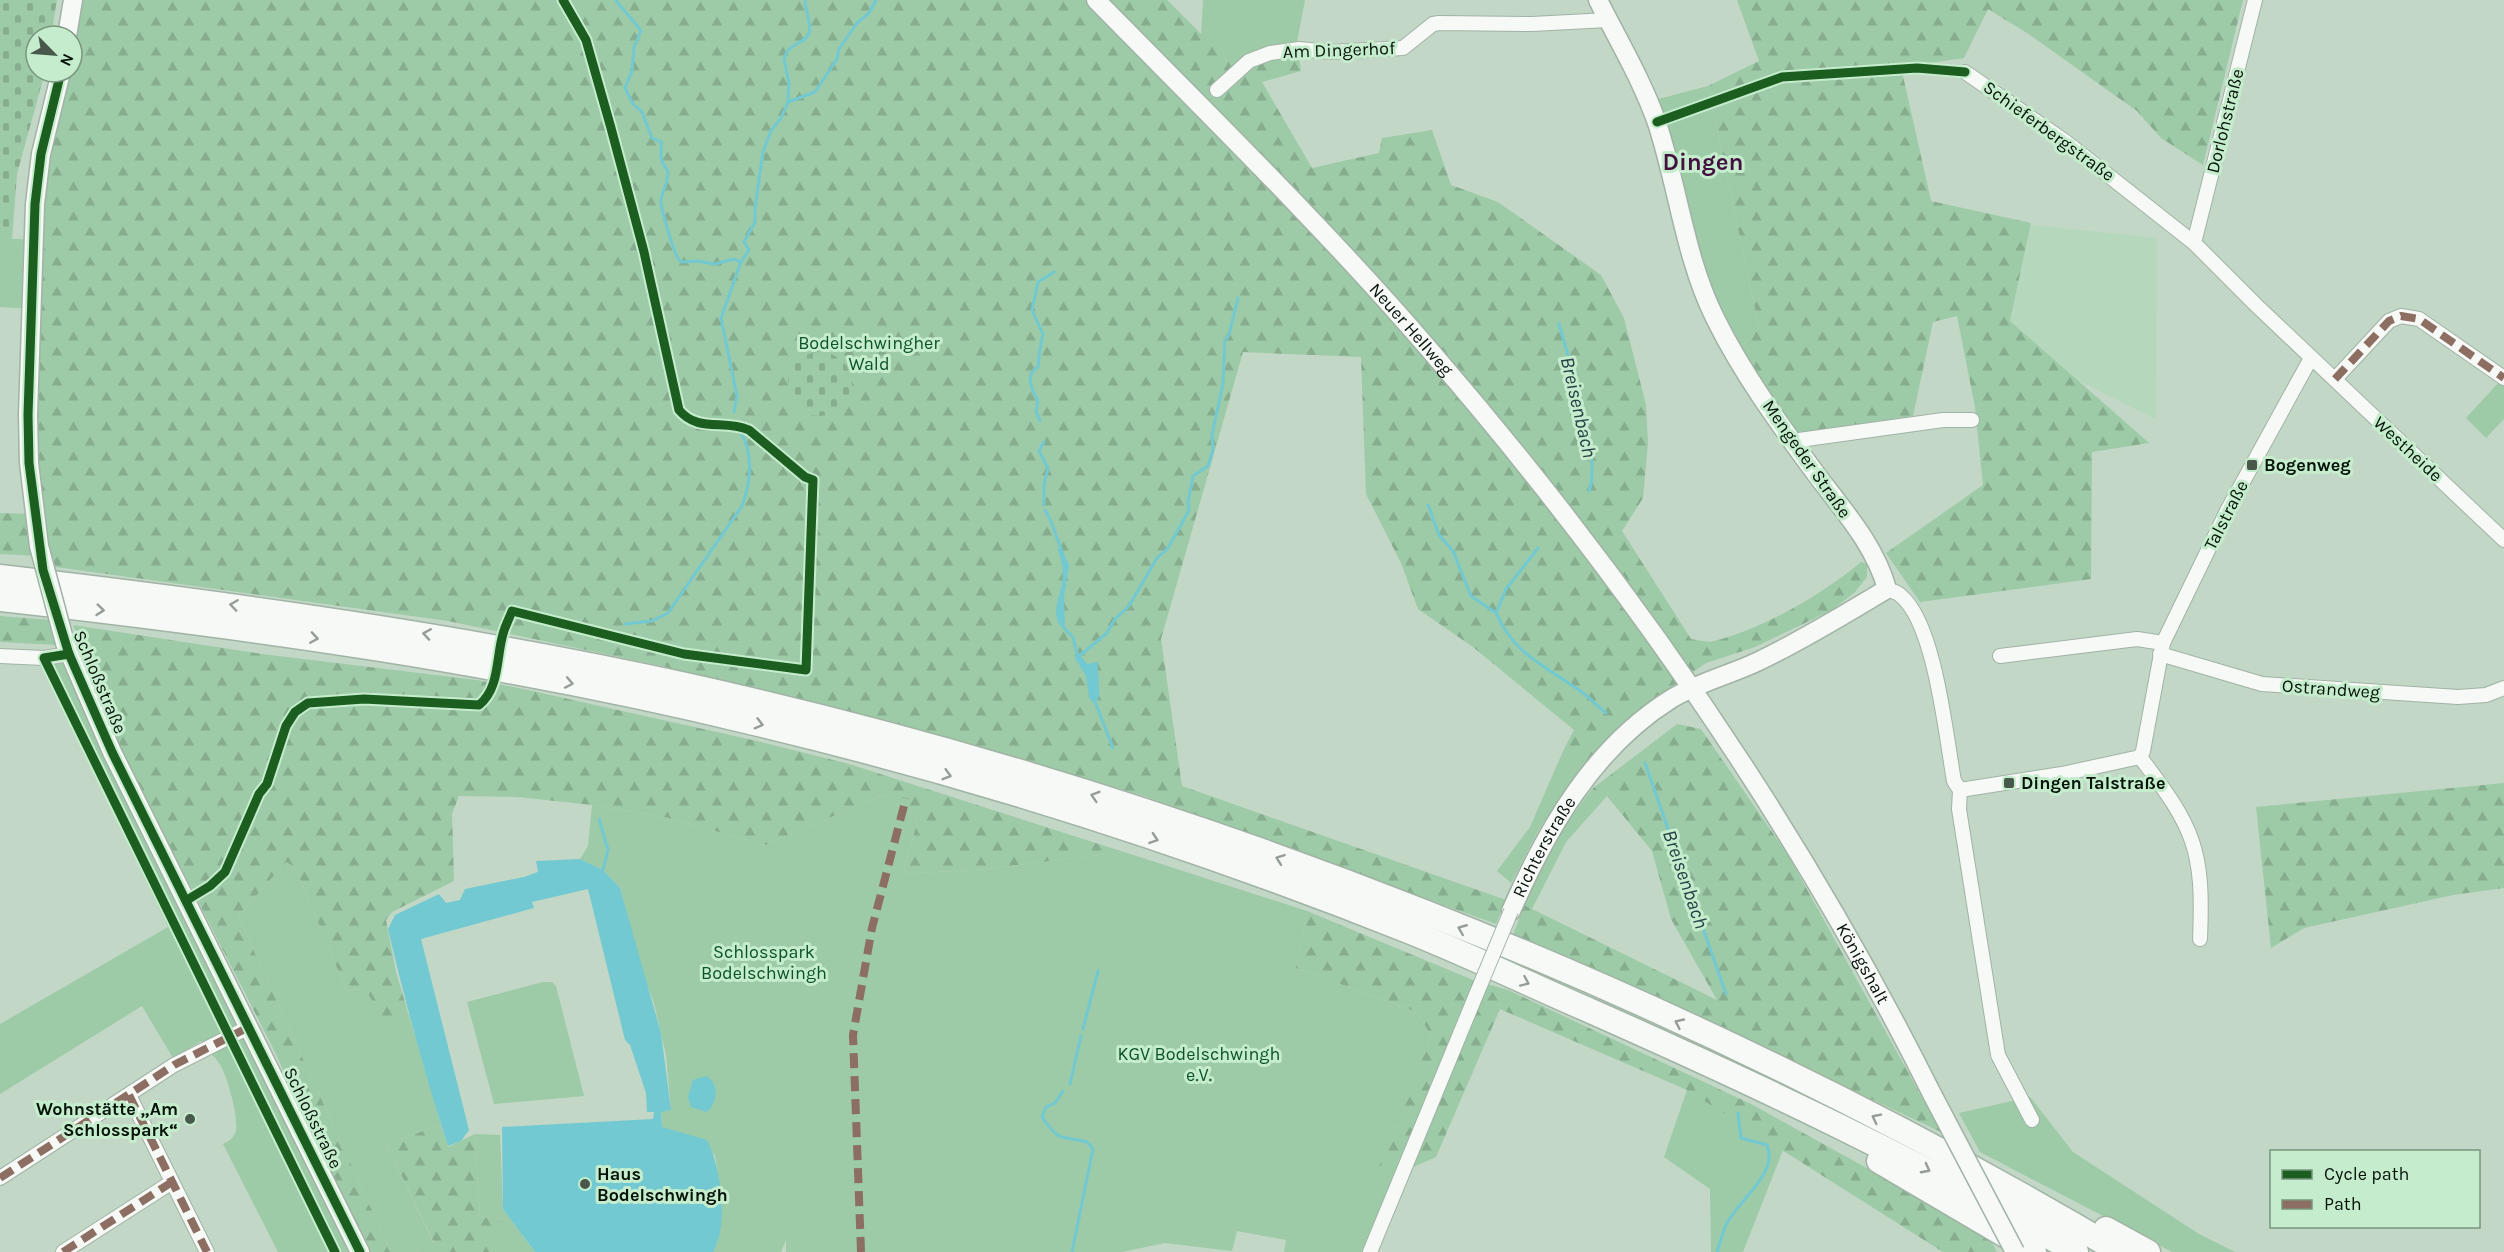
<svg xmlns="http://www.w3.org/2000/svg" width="2504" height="1252" font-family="Karla,sans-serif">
	<defs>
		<pattern id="forest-firs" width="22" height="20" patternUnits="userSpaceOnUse" patternTransform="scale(1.5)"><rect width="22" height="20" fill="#9dcaa7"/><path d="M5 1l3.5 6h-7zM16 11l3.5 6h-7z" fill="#86ad8e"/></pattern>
		<pattern id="cemetery-stones" width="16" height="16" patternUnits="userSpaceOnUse" patternTransform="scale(1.5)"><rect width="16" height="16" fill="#9dcaa7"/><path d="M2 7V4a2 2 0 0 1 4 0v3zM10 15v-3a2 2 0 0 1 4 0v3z" fill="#86ad8e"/></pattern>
	</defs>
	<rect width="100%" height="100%" fill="#c2d7c6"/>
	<path fill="#b5d8bc" d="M2031,225L2157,238L2156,419L2077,380L2010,321Z"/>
	<g fill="#9dcaa7">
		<path d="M1203,0H1305L1296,47L1234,67L1201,35Z"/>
		<path d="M1708,86L1759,328L1740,348L1710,287L1643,103Z"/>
		<path d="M0,238L34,240L33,309L0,307Z"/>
		<path d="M2501,380L2504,382V419L2486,438L2466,418Z"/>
		<path d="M59,662L66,666L359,1252H278L223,1144C229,1141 234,1138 236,1131C239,1118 227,1074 219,1063C214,1055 207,1051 201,1041L173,1058L142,1006L0,1094V1024L168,927L42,664Z"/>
		<path d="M1564,749L1581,768L1538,831L1511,883L1497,871L1530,827Z"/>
		<path d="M1592,789L1607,796L1566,842L1532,909L1524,905L1559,833Z"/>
		<path d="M883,795L918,819L903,874L986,869L1124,852L1307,911L1296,968L1417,1012L1431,1036L1377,1173L1404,1171L1370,1252H1284L1286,1240L1237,1231L1232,1251L1165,1243L1122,1252H786V1240L781,1252H713C726,1230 719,1180 715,1155L662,1128L661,1111L671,1110L666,1055L654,1003L643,974L620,888L603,870L580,859L588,846L592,805L669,818L765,845Z"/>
		<path d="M286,862L295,867L346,989L366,990L387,1026L410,1019L441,1124L387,1145L434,1244L422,1252H391L238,916Z"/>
		<path d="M543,982H552L556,986L584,1096L494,1104L467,1002Z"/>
		<path d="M1687,1090L1783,1150L1743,1252H1711L1710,1189L1664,1157Z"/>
		<path d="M2030,1097L2073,1152L2199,1234L2235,1252H2172L1980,1152L1959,1113Z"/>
		<path d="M475,1134L500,1135L503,1209L535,1252H490L507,1219L480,1217Z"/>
	</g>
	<g fill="url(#forest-firs)">
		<path d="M73,0H1167L1241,74L1250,66L1298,52L1301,71L1262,82L1312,168L1379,153L1382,138L1432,130L1451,185L1498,202L1601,275L1624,318L1646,405L1648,443L1643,498L1622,531L1691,639C1698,640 1708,643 1714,641C1764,628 1822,595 1861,562L1867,564V577L1855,592L1832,610L1755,647L1706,663L1655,698L1581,768L1564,749L1574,730L1473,647L1418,609L1401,563L1366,494L1361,357L1243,352L1161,639L1182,786L1506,900L1496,924L1144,796L916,730L662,666L448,621L56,567L40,547V556L0,554V513L33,514L34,240L61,72H72Z"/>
		<path d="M1737,0H2243L2203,165L2161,138L2137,111L2027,33L1988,9L1964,58L1901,67L1931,201L2031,223L2010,321L2149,443L2092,452L2091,579L1920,602L1886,553L1983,485L1975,407L1957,316L1933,322L1913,416L1793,434L1740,348L1759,328L1708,86L1759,61Z"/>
		<path d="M0,616L51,620L58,645L0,642Z"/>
		<path d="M73,625L262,654L477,680L528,690L757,741L849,764L1124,852L986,869L903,874L918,819L883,795L765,845L669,818L592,805L518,797L459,796L452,814L454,881L392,912L386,920L396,972L410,1019L387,1027L366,990L346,989L295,867L286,862L238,916L391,1252H362L276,1054L122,752Z"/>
		<path d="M1677,724L1701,729L1788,855L1941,1132L1691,1014L1512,938L1524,905L1717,1000L1671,919L1652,851L1607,796L1592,789Z"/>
		<path d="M2504,783V888L2453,895L2304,928L2271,948L2256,807Z"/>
		<path d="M1307,911L1473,980L1508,990L1751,1104L1988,1235L1997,1252H1943L1687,1090L1500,1009L1436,1157L1404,1171L1376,1174L1431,1036L1417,1012L1296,968Z"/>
		<path d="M441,1124L448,1147L475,1134L480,1217L508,1219L490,1252H422L434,1243L387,1145Z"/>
	</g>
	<g fill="url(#cemetery-stones)">
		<path d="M0,0H57L51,36H36V72H45L17,174L12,239L0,238Z"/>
		<circle cx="820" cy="384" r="32"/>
	</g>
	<g fill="#72c9d2">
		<path d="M1060,544L1069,565L1064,597L1065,630C1049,617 1059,600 1062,584C1064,571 1062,562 1058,550Z"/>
		<path d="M1077,651L1087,664L1098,662C1097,675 1101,687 1098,700L1094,703L1089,698L1086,676L1075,658Z"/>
		<path d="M580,859L603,870L620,888L661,1033L671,1110L661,1112L662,1127L707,1140C721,1167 729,1225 713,1252H535L503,1209L502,1127L653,1119L654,1112H647L646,1093L630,1045L625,1040L588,889L532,902L534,908L421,939L469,1130L461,1141L448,1146C425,1075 405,1002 388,929L395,915L439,894L446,903L460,900L465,889L524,877L538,872L536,861Z"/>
		<path d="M706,1076C719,1083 718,1102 707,1112L691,1107L688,1097L693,1080Z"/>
	</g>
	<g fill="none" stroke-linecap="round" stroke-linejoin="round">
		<g stroke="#72c9d2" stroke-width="3">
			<path d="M616,0C623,11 633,19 641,31L634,47L632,71L625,88L633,104L642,112L652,138L661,142C662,148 660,155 662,161C663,165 668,169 668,173C668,182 662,192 661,201C661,209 675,259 681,262L697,261L715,264L734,259L740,262"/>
			<path d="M788,101L789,83L784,59C788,42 806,44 809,33C812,24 805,10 805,0"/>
			<path d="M1559,324C1569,361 1602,459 1589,491"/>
			<path d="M734,412L737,396L721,318L741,262L749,250L744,242L755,222V208L763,152L771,131L781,118L788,102L815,92L837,59L839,49L857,23L869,13L876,0"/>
			<path d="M1040,421L1036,411L1038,400C1031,390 1025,374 1038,367C1039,355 1040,346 1043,334L1032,310L1038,282L1054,272"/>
			<path d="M1044,442L1039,451L1048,468L1044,484V505"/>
			<path d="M1428,505L1439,535L1453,551L1471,596L1496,613"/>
			<path d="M1045,510C1053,522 1055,535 1061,548"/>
			<path d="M1538,548L1506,589L1496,613C1513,652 1540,663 1573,686C1585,693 1595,704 1606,713"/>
			<path d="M625,624L652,621L668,613L742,506C751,481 754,454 740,431"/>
			<path d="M1064,628L1073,637L1077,654"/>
			<path d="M1078,657L1107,633L1115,619L1129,606L1157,558L1168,548L1189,510L1188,502L1193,476L1208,466L1213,450L1212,435L1223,384L1225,340L1229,335L1238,298"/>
			<path d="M1094,699L1113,748"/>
			<path d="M1645,763L1726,994"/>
			<path d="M599,819L608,850L603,870"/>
			<path d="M1083,1029L1098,971"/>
			<path d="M1070,1084L1081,1036"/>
			<path d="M1063,1091L1055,1103L1046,1107L1042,1117C1061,1144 1060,1135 1087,1142L1093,1149L1072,1252"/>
			<path d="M1717,1252C1720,1243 1722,1234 1726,1225C1737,1201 1779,1174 1767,1145L1741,1138L1738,1113"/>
		</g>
		<defs>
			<g id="street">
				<path d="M1965,72L2066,142L2194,243L2257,306L2504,540"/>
				<path d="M1217,90L1249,61L1270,53L1299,49L1331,52L1403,48L1433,24L1439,23L1532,24L1608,20"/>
				<path d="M2194,243L2255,0"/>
				<path d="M2335,379L2389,321L2401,316L2419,319L2504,378"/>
				<path d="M1792,441L1943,420H1972"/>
				<path d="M1887,589C1891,591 1897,592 1900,595C1935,622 1946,737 1954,781L1960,790L1959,809L1998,1055L2032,1120"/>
				<path d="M2160,654L2262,684L2458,697L2486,695L2504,688"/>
				<path d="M0,656L44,658L69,654"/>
				<path d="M2000,656L2137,639L2163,643"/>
				<path d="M2140,757C2194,828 2204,848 2200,939"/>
				<path d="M1960,790L2062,774L2140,757L2143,751L2163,643L2228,509L2311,358"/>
				<path d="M129,1095L207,1252"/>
				<path d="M0,1178L174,1065L249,1027"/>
				<path d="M63,1252L172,1182"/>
				<path d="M1370,1252L1476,995"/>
			</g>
			<g id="secondary">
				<path id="s1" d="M1096,0C1208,114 1323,226 1428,348C1626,577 1798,825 1933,1096"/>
				<path d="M67,36L73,0"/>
				<path d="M39,546L29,463L28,415L35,204L41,154L61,72"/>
				<path d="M65,643L112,752L360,1252"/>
				<path id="s2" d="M1511,911C1547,829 1593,748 1671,699C1699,682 1730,675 1759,661C1803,640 1845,614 1887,589C1875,545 1843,510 1816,474C1780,425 1742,373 1715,318C1685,258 1678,187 1657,123C1642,80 1618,40 1598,0"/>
			</g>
			<g id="highway">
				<path d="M0,577C232,604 462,636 690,686C1183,795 1686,994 2120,1252"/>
				<path d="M0,599C252,627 503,662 750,722C974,775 1197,847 1411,932C1473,957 1533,986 1593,1012C1758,1085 1920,1162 2076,1252"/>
				<path d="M1879,1161L2034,1252"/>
				<path d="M2106,1229L2148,1252"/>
			</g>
		</defs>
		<use href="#street" stroke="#a1b3a5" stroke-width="16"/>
		<use href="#secondary" stroke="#a1b3a5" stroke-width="21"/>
		<use href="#highway" stroke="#a1b3a5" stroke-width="27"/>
		<use href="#street" stroke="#f6f9f6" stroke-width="14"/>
		<use href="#secondary" stroke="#f6f9f6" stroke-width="18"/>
		<use href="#highway" stroke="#f6f9f6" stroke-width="24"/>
		<defs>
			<path id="street-bridge" d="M1476,995L1511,911"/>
			<g id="secondary-bridge">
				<path d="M39,546L65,643"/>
				<path d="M1933,1096L2015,1252"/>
			</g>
		</defs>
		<use href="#street-bridge" stroke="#a1b3a5" stroke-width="16" stroke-linecap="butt"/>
		<use href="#secondary-bridge" stroke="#a1b3a5" stroke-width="21" stroke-linecap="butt"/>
		<use href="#street-bridge" stroke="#f6f9f6" stroke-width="14"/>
		<use href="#secondary-bridge" stroke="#f6f9f6" stroke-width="18"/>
		<g stroke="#8d6e63" stroke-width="8" stroke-dasharray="15 8" stroke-linecap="butt">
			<path d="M2335,379L2389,321L2401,316L2419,319L2504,378"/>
			<path d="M129,1095L207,1252"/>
			<path d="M0,1178L174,1065L249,1027"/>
			<path d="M63,1252L172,1182"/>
			<path d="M861,1252L853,1035L872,928L906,798"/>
		</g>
		<defs>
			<g id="cycleway">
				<path d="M61,72L41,154L35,204L28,415L29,463L43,570L69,654L112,752L360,1252"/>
				<path d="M1657,122L1782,77L1917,68L1965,72"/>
				<path d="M69,654L44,658L335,1252"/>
				<path d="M187,900L210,886L225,872L259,794L267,784L286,726L295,712L308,703L364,699L479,705C500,688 496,657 503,634C505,626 509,619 512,611L684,654L806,670L813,480L805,477L749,430C724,419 698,433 679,410L644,252L611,128L586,40L563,0"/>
			</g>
		</defs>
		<use href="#cycleway" stroke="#c5edcd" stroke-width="13"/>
		<use href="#cycleway" stroke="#1b5e20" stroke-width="9"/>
	</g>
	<defs><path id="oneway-chevron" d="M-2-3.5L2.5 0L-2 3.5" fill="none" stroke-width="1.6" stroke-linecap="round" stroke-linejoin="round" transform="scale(1.5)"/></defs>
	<g stroke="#969d97">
		<use href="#oneway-chevron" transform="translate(234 605) rotate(-172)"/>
		<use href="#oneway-chevron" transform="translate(100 610) rotate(6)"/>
		<use href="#oneway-chevron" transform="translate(427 634) rotate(-171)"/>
		<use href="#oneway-chevron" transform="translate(314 638) rotate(9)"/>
		<use href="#oneway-chevron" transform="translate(569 683) rotate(11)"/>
		<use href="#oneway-chevron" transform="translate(759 724) rotate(15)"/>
		<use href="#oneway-chevron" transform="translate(947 775) rotate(16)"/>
		<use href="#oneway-chevron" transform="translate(1095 796) rotate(-163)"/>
		<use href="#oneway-chevron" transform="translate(1154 839) rotate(19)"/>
		<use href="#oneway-chevron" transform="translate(1280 859) rotate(-160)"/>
		<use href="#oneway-chevron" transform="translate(1462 929) rotate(-158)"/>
		<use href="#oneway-chevron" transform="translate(1525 982) rotate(24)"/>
		<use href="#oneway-chevron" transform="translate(1679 1023) rotate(-155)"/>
		<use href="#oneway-chevron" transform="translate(1876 1118) rotate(-153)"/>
		<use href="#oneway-chevron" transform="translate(1926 1169) rotate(28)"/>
	</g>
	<g fill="#48584b" stroke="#c5edcd" stroke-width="2">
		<rect x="2246" y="459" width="12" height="12" rx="3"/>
		<rect x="2003" y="777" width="12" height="12" rx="3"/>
		<circle cx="190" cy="1119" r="6"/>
		<circle cx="585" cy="1184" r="6"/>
	</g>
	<g text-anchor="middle" stroke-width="6" stroke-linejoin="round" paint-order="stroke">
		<g font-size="18" fill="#061309" stroke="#c5edcd">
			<text transform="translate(1339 50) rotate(-2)" y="6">Am Dingerhof</text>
			<text transform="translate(2225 121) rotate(-76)" y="6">Dorlohstraße</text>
			<text transform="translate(2049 131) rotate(36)" y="6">Schieferbergstraße</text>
			<text dy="6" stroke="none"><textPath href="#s1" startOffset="456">Neuer Hellweg</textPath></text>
			<text transform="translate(2408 449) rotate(43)" y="6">Westheide</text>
			<text transform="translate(1807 459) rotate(55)" y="6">Mengeder Straße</text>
			<text transform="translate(2226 515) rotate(-63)" y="6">Talstraße</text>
			<text transform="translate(100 682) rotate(67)" y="6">Schloßstraße</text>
			<text transform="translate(2331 689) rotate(4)" y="6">Ostrandweg</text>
			<text dy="6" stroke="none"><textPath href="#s2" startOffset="72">Richterstraße</textPath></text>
			<text dy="6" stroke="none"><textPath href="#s1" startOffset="1236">Königshalt</textPath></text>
			<text transform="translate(313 1118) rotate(64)" y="6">Schloßstraße</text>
		</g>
		<g font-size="18" fill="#0c5227" stroke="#c5edcd">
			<text x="869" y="349">Bodelschwingher<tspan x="869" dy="21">Wald</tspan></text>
			<text x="764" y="958">Schlosspark<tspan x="764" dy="21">Bodelschwingh</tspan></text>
			<text x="1199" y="1060">KGV Bodelschwingh<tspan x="1199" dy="21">e.V.</tspan></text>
		</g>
		<g font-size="18" font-weight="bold" fill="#061309" stroke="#c5edcd" text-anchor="start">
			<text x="2264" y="471">Bogenweg</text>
			<text x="2021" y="789">Dingen Talstraße</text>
			<text x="178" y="1115" text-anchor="end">Wohnstätte „Am<tspan x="178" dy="21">Schlosspark“</tspan></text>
			<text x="597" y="1180">Haus<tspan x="597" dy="21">Bodelschwingh</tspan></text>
		</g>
		<g font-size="20" font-style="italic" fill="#274045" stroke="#c5edcd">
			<text transform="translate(1579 407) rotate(77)" y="7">Breisenbach</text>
			<text transform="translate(1686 879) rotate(71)" y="7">Breisenbach</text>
		</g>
		<g font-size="24" font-weight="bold" fill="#43103f" stroke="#c5edcd">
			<text x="1703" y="170">Dingen</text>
		</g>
	</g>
	<rect x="2270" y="1150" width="210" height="78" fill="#c5edcd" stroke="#79967f" stroke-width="1.5"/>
	<rect x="2282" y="1170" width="30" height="9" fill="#1b5e20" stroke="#79967f" stroke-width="1.5"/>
	<text x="2324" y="1180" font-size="18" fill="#061309">Cycle path</text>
	<rect x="2282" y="1200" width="30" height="9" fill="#8d6e63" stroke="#79967f" stroke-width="1.5"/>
	<text x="2324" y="1210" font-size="18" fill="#061309">Path</text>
	<g transform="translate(54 54) rotate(115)"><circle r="28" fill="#c5edcd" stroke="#79967f" stroke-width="1.5"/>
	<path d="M0-4.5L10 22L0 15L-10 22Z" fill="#48584b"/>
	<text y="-9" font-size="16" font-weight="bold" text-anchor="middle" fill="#061309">N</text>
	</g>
</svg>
